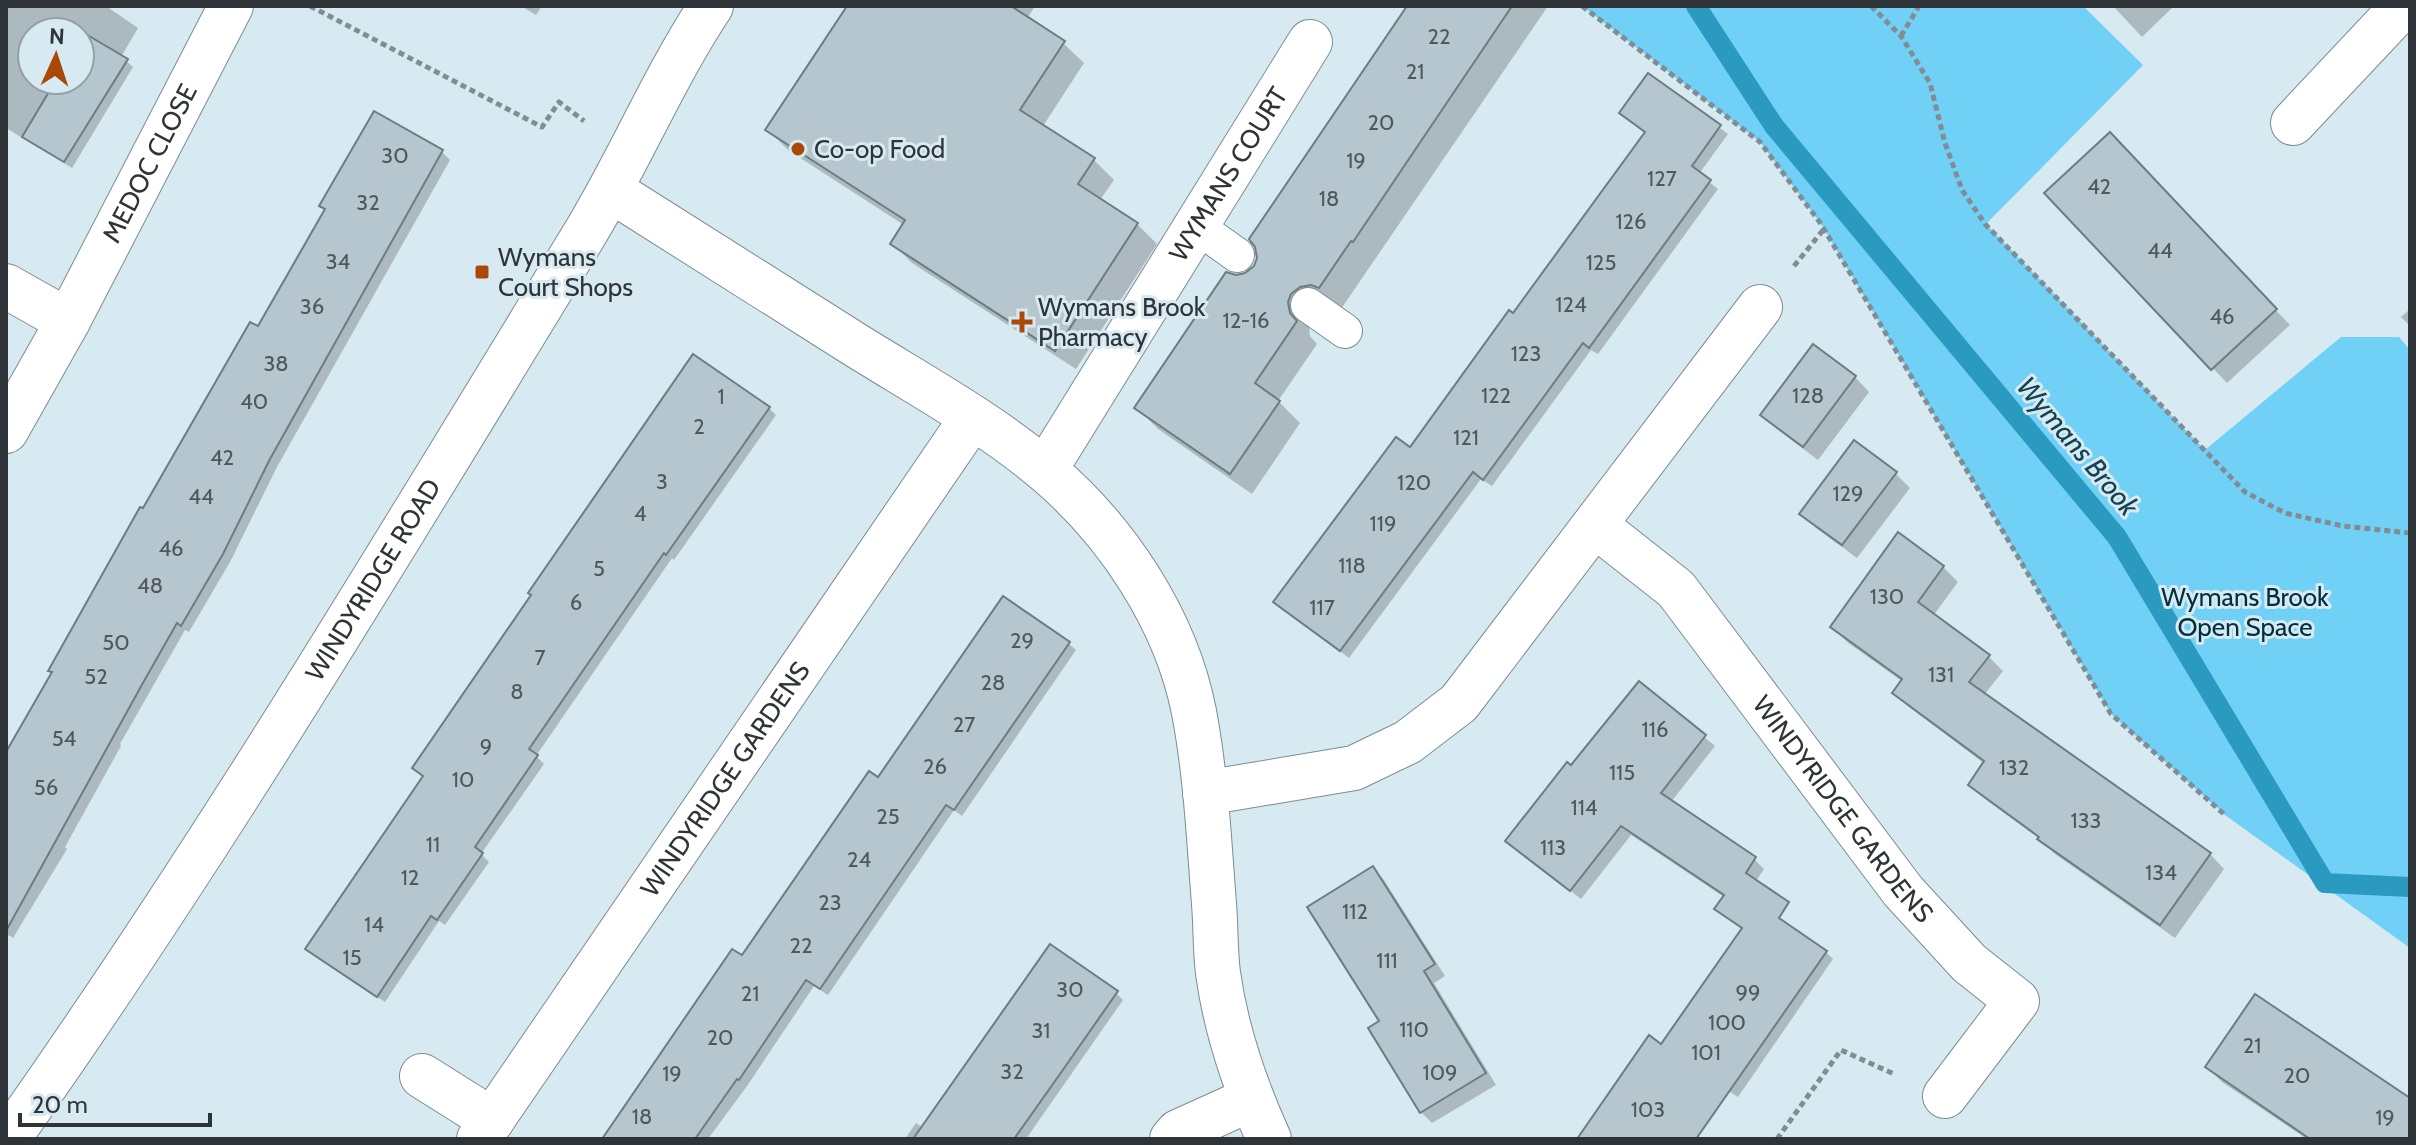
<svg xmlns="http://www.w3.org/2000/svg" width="2416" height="1145" font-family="Cabin,sans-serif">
	<rect width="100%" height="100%" fill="#d7e9f1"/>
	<path fill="#70d0f6" d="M1582,6H2083L2143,65L1986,224L2205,450L2341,337H2399L2410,350V948L2225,815L2111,714L1821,224L1760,142Z"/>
	<g fill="#0003" fill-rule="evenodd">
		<path d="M6,6H106L138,28L121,57L133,67L72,168L6,128ZM32,32H80V80H32Z"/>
		<path d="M521,6H542L536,15Z"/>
		<path d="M849,6H1035L1027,19L1063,43L1084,63L1043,126L1094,160L1114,180L1100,200L1137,224L1157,244L1076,369L912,263L892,243L904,225L788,150L768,130Z"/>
		<path d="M1410,6H1548L1341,309L1309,325L1310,336L1317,344L1278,401L1300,423L1252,494L1158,429L1136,407L1236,277L1245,275L1255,267Z"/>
		<path d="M2113,6H2174L2142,37Z"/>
		<path d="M1649,75L1728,134L1699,174L1718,189L1598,354L1591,350L1492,486L1481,479L1349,658L1276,602L1410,450L1514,316L1646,133L1621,113Z"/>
		<path d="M374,113L442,152L450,160L277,467L230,562L189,632L185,630L120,744L121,746L65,847L67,849L13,938L9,935L6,939V757L326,210Z"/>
		<path d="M2124,149L2290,325L2227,383L2047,193Z"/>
		<path d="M2410,309V326L2401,317Z"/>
		<path d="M1855,377L1869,392L1818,460L1777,429L1762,415Z"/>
		<path d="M769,408L776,415L674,560L672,558L536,756L544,764L481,854L489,862L445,925L439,921L385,1002L315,956Z"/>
		<path d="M1896,474L1910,488L1857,558L1816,528L1802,513Z"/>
		<path d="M1943,567L1958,582L1933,616L1988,656L2003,671L1984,695L2210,854L2224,869L2175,938L2055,854L2040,839L1985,799L1970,785L1985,764L1909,707L1895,693L1903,682L1847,642L1833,627Z"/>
		<path d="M1068,643L1076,650L962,816L954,810L828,995L814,986L747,1086L708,1139H605L879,780Z"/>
		<path d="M1639,684L1715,746L1671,802L1754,859L1764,869L1739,907L1631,835L1581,899L1508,841Z"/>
		<path d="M1373,868L1384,880L1445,976L1434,983L1496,1085L1432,1123L1421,1112L1381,1022Z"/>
		<path d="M1826,952L1833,959L1738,1097L1725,1089L1690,1139H1579L1662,1047Z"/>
		<path d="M1116,993L1123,1000L1026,1139H905L916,1123L923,1128Z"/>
		<path d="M2207,1067L2410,1099V1139H2307L2222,1082Z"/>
	</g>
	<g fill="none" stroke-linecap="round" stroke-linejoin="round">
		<path stroke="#2b9ac0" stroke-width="20" d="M1696,6L1774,126L2117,537L2325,883L2410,887"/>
	</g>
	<g fill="#b5c6ce" stroke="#6c7c83" stroke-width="2">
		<path d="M847,6H1011L1065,41L1020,110L1095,158L1078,184L1138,223L1055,351L890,244L905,220L765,130Z"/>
		<path d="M1407,6H1512L1353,242L1351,241L1319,288L1311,285L1300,287L1291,294L1288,302L1290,313L1297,321L1255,383L1280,401L1230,474L1134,408L1226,272L1236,275L1245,273L1254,266L1257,258L1255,247L1249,239Z"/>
		<path d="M84,33L128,59L64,162L22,137L56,80H80V40Z"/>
		<path d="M1648,73L1721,125L1692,166L1711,180L1589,348L1583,343L1483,480L1473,472L1340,651L1273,602L1396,437L1410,447L1509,310L1513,313L1645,132L1619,113Z"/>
		<path d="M374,111L443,150L270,459L223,554L181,626L177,623L144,681L6,931V752L52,672L48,671L140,507L143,508L250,322L258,326L325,209L319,206Z"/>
		<path d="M2110,132L2277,309L2211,370L2044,193Z"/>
		<path d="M1813,344L1856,376L1803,447L1760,415Z"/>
		<path d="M693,354L770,407L666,555L664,553L529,749L538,755L475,847L483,853L437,920L431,916L377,997L305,949L423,776L412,768L531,595L528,593Z"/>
		<path d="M1854,440L1897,472L1842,545L1799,514Z"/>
		<path d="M1898,532L1944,566L1918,602L1990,655L1969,682L2211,853L2160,925L2037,839L2039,837L1968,785L1984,761L1892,693L1902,679L1830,627Z"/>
		<path d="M1003,596L1070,642L954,810L946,805L820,989L806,980L739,1080L737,1079L695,1139H602L732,949L742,955L869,771L878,777Z"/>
		<path d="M1639,681L1706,735L1661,793L1756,857L1746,873L1789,902L1779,918L1827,951L1696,1139H1577L1649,1035L1661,1044L1742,928L1714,909L1724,895L1621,826L1570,891L1505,841L1567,762L1571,765Z"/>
		<path d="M1373,866L1435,964L1424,971L1486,1073L1420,1113L1368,1028L1379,1021L1307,907Z"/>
		<path d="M1050,944L1118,991L1060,1074L1014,1139H913Z"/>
		<path d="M2255,994L2410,1098V1139H2310L2205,1067Z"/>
	</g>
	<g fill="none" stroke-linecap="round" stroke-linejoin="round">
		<defs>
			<g id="lane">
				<path d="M1196,226L1237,255"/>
				<path d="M1308,305L1345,331"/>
			</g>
			<g id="street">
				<path d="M2293,123L2403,6"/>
				<path d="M612,191C692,242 773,293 854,344C918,384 988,422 1046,471C1117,531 1176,620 1194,712C1206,775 1209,840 1214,904C1216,927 1215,950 1218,973C1226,1031 1245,1086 1269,1139"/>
				<path d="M6,286L68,321"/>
				<path id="s1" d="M6,431L68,321L231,6"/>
				<path id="s2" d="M1045,470L1310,42"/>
				<path id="s3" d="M1596,526L1676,589L1903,891L1969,963L2017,1001L1945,1096"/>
				<path d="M1205,793L1354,768L1408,742L1459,703L1760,307"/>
				<path d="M422,1076L492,1120"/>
				<path id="s4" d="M479,1139L972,418"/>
				<path d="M1172,1139L1178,1132L1251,1099"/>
			</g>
			<g id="secondary">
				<path id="s5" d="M8,1139C213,849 396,543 581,240C628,164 662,80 711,6"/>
			</g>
		</defs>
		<use href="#lane" stroke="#7c8c93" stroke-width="36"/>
		<use href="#street" stroke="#7c8c93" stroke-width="46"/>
		<use href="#secondary" stroke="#7c8c93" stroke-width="46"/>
		<g stroke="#818d93" stroke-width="5" stroke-dasharray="6 4" stroke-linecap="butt">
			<path d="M310,6L542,127L559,102L584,121"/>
			<path d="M1582,6L1760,142L1821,224L2111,714L2225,815"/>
			<path d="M1871,6L1901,36L1930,83L1945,143L1962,190L1985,224L2245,492L2285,513L2343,526L2410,533"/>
			<path d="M1901,36L1919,6"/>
			<path d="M1794,266L1824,229"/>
			<path d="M1777,1139L1841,1050L1894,1074"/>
		</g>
		<use href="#lane" stroke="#fff" stroke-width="34"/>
		<use href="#street" stroke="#fff" stroke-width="44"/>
		<use href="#secondary" stroke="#fff" stroke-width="44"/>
	</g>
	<g fill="#aa4808" stroke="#d7e9f1" stroke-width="3">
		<circle cx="798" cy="149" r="8"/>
		<rect x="474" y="264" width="16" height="16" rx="4"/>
		<path d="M1018 310h8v8h8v8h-8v8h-8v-8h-8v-8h8z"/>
	</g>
	<g text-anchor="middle" stroke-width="6" stroke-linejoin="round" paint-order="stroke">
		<g font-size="22" fill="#50585d">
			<text x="1439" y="44">22</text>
			<text x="1415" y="79">21</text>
			<text x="1381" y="130">20</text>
			<text x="395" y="163">30</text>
			<text x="1356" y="168">19</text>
			<text x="1662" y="186">127</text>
			<text x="2099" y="194">42</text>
			<text x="1329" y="206">18</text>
			<text x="368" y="210">32</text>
			<text x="1631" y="229">126</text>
			<text x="2160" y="258">44</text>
			<text x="338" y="269">34</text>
			<text x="1601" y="270">125</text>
			<text x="1571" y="312">124</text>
			<text x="312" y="314">36</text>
			<text x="2222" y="324">46</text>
			<text x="1246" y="328">12-16</text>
			<text x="1526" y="361">123</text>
			<text x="276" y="371">38</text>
			<text x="1496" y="403">122</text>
			<text x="1808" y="403">128</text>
			<text x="721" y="404">1</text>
			<text x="254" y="409">40</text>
			<text x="699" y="434">2</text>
			<text x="1466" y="445">121</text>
			<text x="222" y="465">42</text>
			<text x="662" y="489">3</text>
			<text x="1414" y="490">120</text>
			<text x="1848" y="501">129</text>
			<text x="201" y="504">44</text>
			<text x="640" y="521">4</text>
			<text x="1383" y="531">119</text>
			<text x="171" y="556">46</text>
			<text x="1352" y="573">118</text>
			<text x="599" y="576">5</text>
			<text x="150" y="593">48</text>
			<text x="1887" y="604">130</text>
			<text x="576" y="610">6</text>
			<text x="1322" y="615">117</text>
			<text x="1022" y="648">29</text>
			<text x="116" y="650">50</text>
			<text x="540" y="665">7</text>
			<text x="1941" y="682">131</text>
			<text x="96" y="684">52</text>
			<text x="993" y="690">28</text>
			<text x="517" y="699">8</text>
			<text x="964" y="732">27</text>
			<text x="1655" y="737">116</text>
			<text x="64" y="746">54</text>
			<text x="486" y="754">9</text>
			<text x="935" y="774">26</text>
			<text x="2014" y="775">132</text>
			<text x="1622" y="780">115</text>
			<text x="463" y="787">10</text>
			<text x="46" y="795">56</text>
			<text x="1584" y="815">114</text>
			<text x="888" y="824">25</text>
			<text x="2086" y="828">133</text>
			<text x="433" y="852">11</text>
			<text x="1553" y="855">113</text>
			<text x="859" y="867">24</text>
			<text x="2161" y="880">134</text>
			<text x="410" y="885">12</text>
			<text x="830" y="910">23</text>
			<text x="1355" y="919">112</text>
			<text x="374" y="932">14</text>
			<text x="801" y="953">22</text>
			<text x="352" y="965">15</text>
			<text x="1387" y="968">111</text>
			<text x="1070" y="997">30</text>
			<text x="1748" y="1000">99</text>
			<text x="750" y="1001">21</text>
			<text x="1727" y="1030">100</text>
			<text x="1414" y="1037">110</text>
			<text x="1041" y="1038">31</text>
			<text x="720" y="1045">20</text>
			<text x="2252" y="1053">21</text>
			<text x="1706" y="1060">101</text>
			<text x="1012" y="1079">32</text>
			<text x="1440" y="1080">109</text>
			<text x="672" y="1081">19</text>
			<text x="2297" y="1083">20</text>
			<text x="1648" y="1117">103</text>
			<text x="642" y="1124">18</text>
			<text x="2385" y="1125">19</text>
		</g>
		<g font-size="26" fill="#2e3437" stroke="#d7e9f1" text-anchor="start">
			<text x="814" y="158">Co-op Food</text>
			<text x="498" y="266">Wymans<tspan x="498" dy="30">Court Shops</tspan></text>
			<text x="1038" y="316">Wymans Brook<tspan x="1038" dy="30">Pharmacy</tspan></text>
		</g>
		<g font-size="26" fill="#2e3437" stroke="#d7e9f1">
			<text dy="9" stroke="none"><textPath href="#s1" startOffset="304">MEDOC CLOSE</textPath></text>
			<text dy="9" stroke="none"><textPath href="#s2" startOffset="348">WYMANS COURT</textPath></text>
			<text dy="9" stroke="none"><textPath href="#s5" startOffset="668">WINDYRIDGE ROAD</textPath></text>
			<text dy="9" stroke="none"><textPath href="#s4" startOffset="436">WINDYRIDGE GARDENS</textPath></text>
			<text dy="9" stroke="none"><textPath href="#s3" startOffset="378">WINDYRIDGE GARDENS</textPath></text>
		</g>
		<g font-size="26" fill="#00303f" stroke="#d7e9f1">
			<text x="2245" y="606">Wymans Brook<tspan x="2245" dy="30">Open Space</tspan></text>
		</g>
		<g font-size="28" font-style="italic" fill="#134151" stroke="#d7e9f1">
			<text transform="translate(2078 446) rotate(50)" y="10">Wymans Brook</text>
		</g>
	</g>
	<rect width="2416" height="1145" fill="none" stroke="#2e3437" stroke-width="16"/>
	<g transform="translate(56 56) rotate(3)"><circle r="38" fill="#d7e9f1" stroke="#93a1a7" stroke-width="2"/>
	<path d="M0-6L14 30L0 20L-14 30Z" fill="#aa4808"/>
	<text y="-12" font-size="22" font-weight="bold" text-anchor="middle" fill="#2e3437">N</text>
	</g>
	<path d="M20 1113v12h190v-12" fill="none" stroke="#2e3437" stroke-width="4"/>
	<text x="32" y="1113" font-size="24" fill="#2e3437" stroke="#d7e9f1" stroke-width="6" paint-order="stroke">20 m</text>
</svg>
